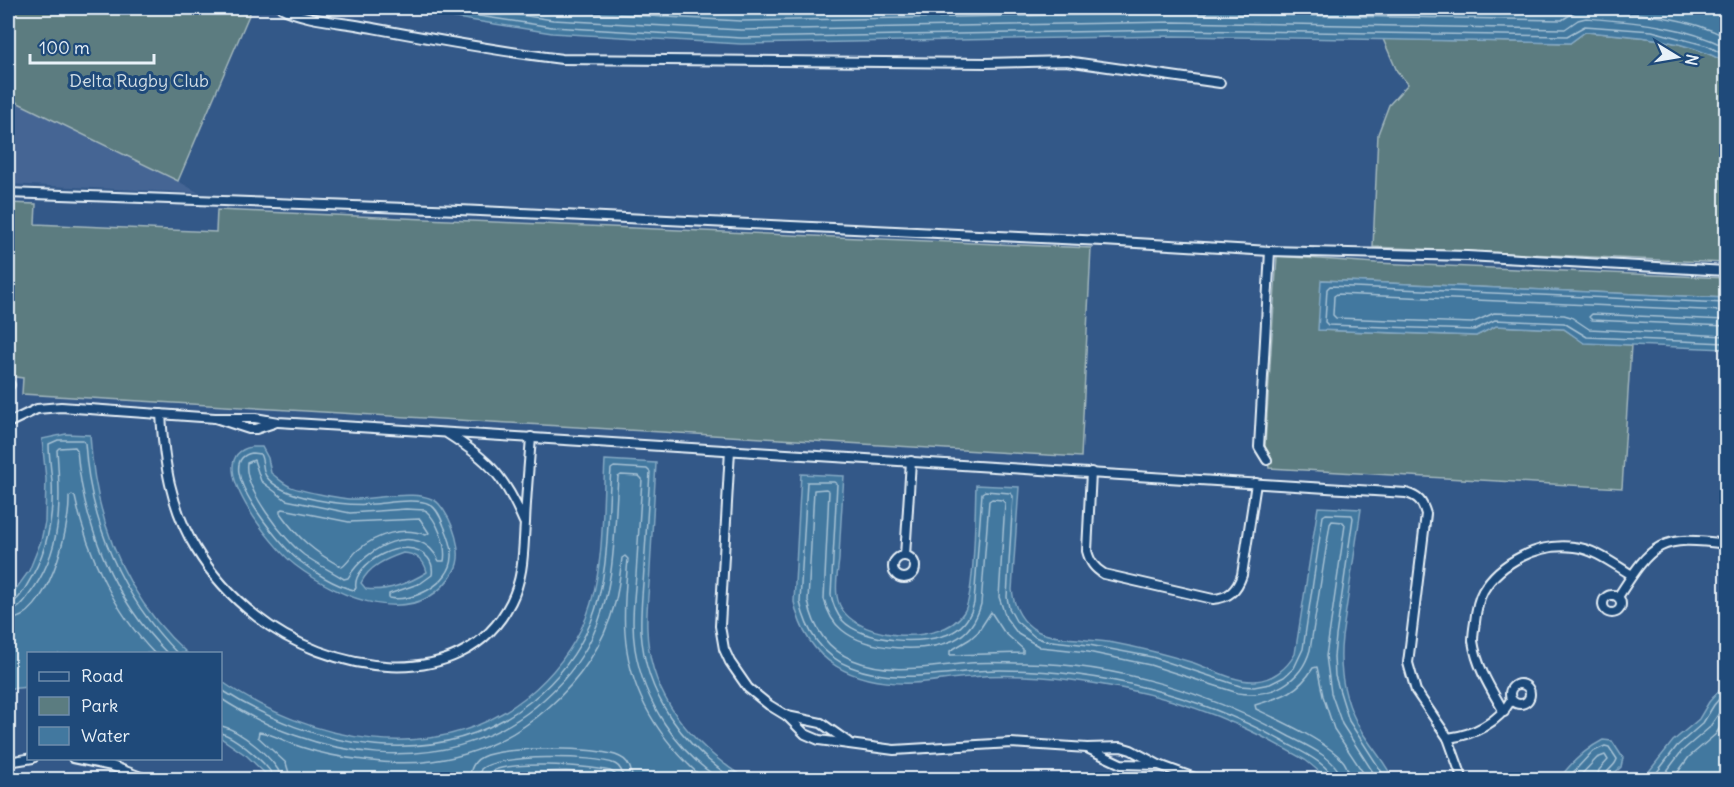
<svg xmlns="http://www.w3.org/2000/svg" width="1734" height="787" font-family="Delius,sans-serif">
	<rect width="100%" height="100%" fill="#335888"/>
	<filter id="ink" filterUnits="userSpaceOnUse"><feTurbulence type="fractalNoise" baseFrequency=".0167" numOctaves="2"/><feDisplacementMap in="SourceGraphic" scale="12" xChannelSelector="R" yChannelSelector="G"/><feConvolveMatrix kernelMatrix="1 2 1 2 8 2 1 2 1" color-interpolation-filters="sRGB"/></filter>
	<g filter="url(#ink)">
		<path fill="#456594" d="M8,98L178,181L199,193L8,184Z"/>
		<g fill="#5b7c80" stroke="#a2b6bc" stroke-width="1.5">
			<path d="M8,8H252L178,181L8,98Z"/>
			<path d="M1585,32C1636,36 1680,38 1726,62V263L1373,247L1378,134L1389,105L1408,84L1397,71L1383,39L1570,43Z"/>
			<path d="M8,203L36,204L35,224L216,232L217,210L1091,248L1081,457L22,394L23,378L8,376Z"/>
			<path d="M1277,256L1376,263L1726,278V298L1322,280L1319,330L1476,336L1496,326L1564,329L1584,342L1631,345L1622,488L1269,468L1265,445Z"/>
		</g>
		<g fill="#42789f" stroke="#84a8c3" stroke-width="1.5" fill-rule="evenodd">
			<path d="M393,8H1726V62C1680,38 1636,36 1585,32L1570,43L1174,36L741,44L552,33Z"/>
			<path d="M1321,280L1726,298V349L1584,343L1564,329L1496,326L1476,336L1318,330Z"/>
			<path d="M66,434L90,435C95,519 124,596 187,653L28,654V687L8,689V600L29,571L41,541L45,522L46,479L42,439Z"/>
			<path d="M251,447H262L268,458L271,473C277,477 282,483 289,486C295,490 343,499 351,499C372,500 424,487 439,504C452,519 465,553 454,571C418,633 338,598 295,565C274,549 199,458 251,447ZM403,553C416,554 424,559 427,572C410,583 386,592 366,589L361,583C369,566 386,559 403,553Z"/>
			<path d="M605,460L656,463C654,498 652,534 650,569C649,589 646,609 647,629C649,697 691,744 746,779H624L597,774L566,771L513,773L478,780L271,779L247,756L221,738V681C309,742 435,769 526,697C552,676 573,649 586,618C605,569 602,512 605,460Z"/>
			<path d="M801,474L844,476C842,504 840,532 839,559C838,570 835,584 837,596C844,642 943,648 964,612C975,595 975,510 976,485L1019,487L1012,590C1014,607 1021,622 1037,631C1054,640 1094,639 1114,643C1141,648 1168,655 1194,663C1213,670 1235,682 1255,681C1273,680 1287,668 1295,654L1318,507L1361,509L1342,637C1338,671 1344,702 1362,732C1372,748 1385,762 1393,779C1382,780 1337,782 1330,780C1326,778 1311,764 1305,760C1291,752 1276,744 1261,736C1202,706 1136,688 1071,680C1038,676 1004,674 971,677C952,678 932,682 913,683C854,685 807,663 794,602Z"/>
			<path d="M1726,683V779H1643L1673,741L1699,719L1709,702Z"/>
			<path d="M1603,740L1612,741L1623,758L1621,767L1608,779H1559C1571,763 1585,749 1603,740Z"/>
		</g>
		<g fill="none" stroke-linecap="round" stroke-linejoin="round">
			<g stroke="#a6c1d4" stroke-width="1.5">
				<path d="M426,8L552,27L741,38L1174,30L1567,36L1585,26L1652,31L1708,46L1726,56"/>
				<path d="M475,8L553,20L741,30L1174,22L1565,29L1578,20L1586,18C1634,22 1683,25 1726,47"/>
				<path d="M534,8L554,11L741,21L1174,13L1562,20L1576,11L1586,9C1633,13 1684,15 1726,37"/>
				<path d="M1726,303L1330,286L1327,289L1325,322L1328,325L1474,330L1495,320L1564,323L1587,337L1726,343"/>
				<path d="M1726,311L1337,294L1334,296L1333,315L1336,318L1472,323L1494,313L1564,315L1571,317L1589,329L1726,336"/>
				<path d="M1726,320L1592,314L1589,317L1592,320L1726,326"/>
				<path d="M252,453L260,454C264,461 262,470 266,476C282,500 348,506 374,504C388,503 418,498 429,504C437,508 441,518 444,526C448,535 453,547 452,557C451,584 412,603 389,598V594L421,583L432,575C433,569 432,563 428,558C407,532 351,564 356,588L354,590C335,586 312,571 297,559C282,547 209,461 252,453Z"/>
				<path d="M254,460L261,481L286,500L350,513L406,509L425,510C437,520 447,545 444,561H439C418,518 365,548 348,578L344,579C331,571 317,564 304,555C284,540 243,488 247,463Z"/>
				<path d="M283,509L349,522L420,519L429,533L426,535C403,526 377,534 358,550C352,555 348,563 342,567C315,553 297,537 280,513V510Z"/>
				<path d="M8,604C17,603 22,593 27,585C47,553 54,519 52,482C51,469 49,457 49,444L58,440H82L85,443C90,523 121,596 178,654"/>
				<path d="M8,611C18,611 23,603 29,595C63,551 61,503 57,450L59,448L75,447L77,450C83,525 114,600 168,654"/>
				<path d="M991,612L1004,632L1023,649V653L950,655V651L970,639L978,632Z"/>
				<path d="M8,620C48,619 70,529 69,497L72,495L75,497C87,553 114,612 155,654"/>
				<path d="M220,689C313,749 438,775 531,701C557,680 578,653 591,622C610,573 607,520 611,469L614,467L647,469L650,472C648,504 646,536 644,568C643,589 640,610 641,631C645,695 683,746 735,780"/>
				<path d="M220,698C313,759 443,781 535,707C558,688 579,665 592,637C616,587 614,532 618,477L621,475L639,476L642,479C640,511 638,543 636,575C634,600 631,624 635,649C644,702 676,751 721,780"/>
				<path d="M220,726C237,727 281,763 282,780"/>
				<path d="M220,733C233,735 273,767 274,780"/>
				<path d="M291,780L286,763L258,737L259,732C272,733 288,743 301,747C322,754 343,758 364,760C386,763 410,764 432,761C517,750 592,686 615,603C619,589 620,573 622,558L625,556L628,559C626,583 623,609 625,633C629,694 660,741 705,780"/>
				<path d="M469,780C470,770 473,761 482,757C504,746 598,746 620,757C629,761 632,770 632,780"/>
				<path d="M478,780L481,769C497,754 595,755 615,764C621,767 623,773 623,780"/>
				<path d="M486,780L487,774C505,759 587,766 610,771L615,774L616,780"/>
				<path d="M1333,780C1332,765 1296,749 1284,742C1197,694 1099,670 1000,670C950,670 898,686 851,667C822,656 806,631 800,602L807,482H834L837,484L831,595C833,604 836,613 842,620C863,643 926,646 953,632C964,626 971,615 974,603L982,493L985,491L1010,493L1013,496L1007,597L1009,608L1016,621L1035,637L1043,640L1089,645L1152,657L1240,686L1254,687L1270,684L1284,677L1294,668L1303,649L1323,516L1326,514L1352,515L1353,518L1336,636L1334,657L1335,676L1349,721L1387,780"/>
				<path d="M1341,780C1340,760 1306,745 1290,737C1210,693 1117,664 1025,663C1007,663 988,662 970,663C931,666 891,676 853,660C827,649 813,627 808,601L814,490L826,489L829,491L824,599C827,611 832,622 842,630C867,651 925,653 954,640C968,633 977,619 981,604L989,501L992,499L1002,500L1005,503L999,597L1006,618L1018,634L1040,647L1088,652L1150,665L1238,693C1271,698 1301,682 1310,650L1330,524L1332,521L1343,522L1345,525L1326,656L1331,693L1342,724L1378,780"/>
				<path d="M1350,780C1349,773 1348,768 1344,762C1328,742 1279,720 1256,709L1255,705C1281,697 1298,693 1313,668L1317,667L1323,696L1334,729L1368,780"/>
				<path d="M1566,780L1592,752L1605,746L1609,747L1617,759C1615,768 1604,770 1604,780"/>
				<path d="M1576,780L1597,758L1605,755L1608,760L1599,770L1596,780"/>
				<path d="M1651,780L1677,746L1703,723L1714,705L1726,691"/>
				<path d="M1660,780L1682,751L1709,728L1726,703"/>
				<path d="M1672,780L1689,757L1716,734L1726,717"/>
			</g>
			<defs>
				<g id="minor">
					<path d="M282,8C304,20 341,22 367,27C432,39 496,51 562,59L986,63L1066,61L1220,83"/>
					<path d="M8,193L459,210L1103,241L1270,251L1467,256L1726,271"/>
					<path d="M8,385H10"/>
					<path d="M161,414C164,462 170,507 196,549C211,574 233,598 256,616C326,672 462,699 511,602C524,576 523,551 525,523C526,494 529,466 531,437"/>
					<path d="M215,418H255L278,422L1406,493C1419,497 1422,501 1426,514L1408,663L1416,691L1448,738L1463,780"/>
					<path d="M8,423L37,409L61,407L215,418L249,429H256L274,423"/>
					<path d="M448,434C489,460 505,477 524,522"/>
					<path d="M730,450L720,626L724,649L730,662L748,688L769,705L787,716L805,734L819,740L894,750L1011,743L1087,748L1121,747L1131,750L1159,765L1200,780"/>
					<path d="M1267,460L1259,447L1270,251"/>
					<path d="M1091,472L1087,551C1090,562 1094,568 1104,574L1213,599C1229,598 1237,590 1242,575L1256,483"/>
					<path d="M905,556L911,461"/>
					<circle cx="904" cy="567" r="11"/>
					<circle cx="1612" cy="604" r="9"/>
					<path d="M1618,597C1653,542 1660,535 1726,544"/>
					<circle cx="1520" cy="694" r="10"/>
					<path d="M1504,712C1491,689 1477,668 1473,641C1473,635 1474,628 1475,622C1476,612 1478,600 1483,591C1500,562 1540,542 1574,547C1595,549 1615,565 1632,575"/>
					<path d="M787,716L821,723L848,742"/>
					<path d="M1448,738C1473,735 1498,723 1511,700"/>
					<path d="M1089,749L1121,764L1158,765"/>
					<path d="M73,758L112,766L149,780"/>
					<path d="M8,762L33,758"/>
				</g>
			</defs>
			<use href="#minor" stroke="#e8f1f8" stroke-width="12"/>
			<use href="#minor" stroke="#1f4a7a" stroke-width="8"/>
		</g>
	</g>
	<g text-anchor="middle" stroke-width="6" stroke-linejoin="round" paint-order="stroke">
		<g font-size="18" fill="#d3dfe6" stroke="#1f4a7a">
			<text x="139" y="87">Delta Rugby Club</text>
		</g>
	</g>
	<rect width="1734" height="787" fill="none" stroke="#1f4a7a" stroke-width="30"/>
	<rect x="15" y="15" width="1704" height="757" fill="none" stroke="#e8f1f8" stroke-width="2" filter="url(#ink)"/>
	<rect x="27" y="652" width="195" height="108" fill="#1f4a7a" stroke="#6f8dac" stroke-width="1.5"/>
	<rect x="39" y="672" width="30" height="9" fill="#1f4a7a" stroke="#6f8dac" stroke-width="1.5"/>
	<text x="81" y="682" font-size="18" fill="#e8f1f8">Road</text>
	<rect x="39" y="697" width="30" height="18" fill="#5b7c80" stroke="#6f8dac" stroke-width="1.5"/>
	<text x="81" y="712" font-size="18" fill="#e8f1f8">Park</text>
	<rect x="39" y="727" width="30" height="18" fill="#42789f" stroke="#6f8dac" stroke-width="1.5"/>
	<text x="81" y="742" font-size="18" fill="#e8f1f8">Water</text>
	<g transform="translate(1677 57) rotate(101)" stroke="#1f4a7a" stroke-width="4.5" paint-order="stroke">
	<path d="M0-4.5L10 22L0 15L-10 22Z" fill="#e8f1f8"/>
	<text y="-9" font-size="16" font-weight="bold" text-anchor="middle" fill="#e8f1f8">N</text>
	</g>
	<path d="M30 54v9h124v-9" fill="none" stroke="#e8f1f8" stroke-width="3"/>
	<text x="39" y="54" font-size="18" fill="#e8f1f8" stroke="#1f4a7a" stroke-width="4.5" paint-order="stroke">100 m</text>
</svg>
